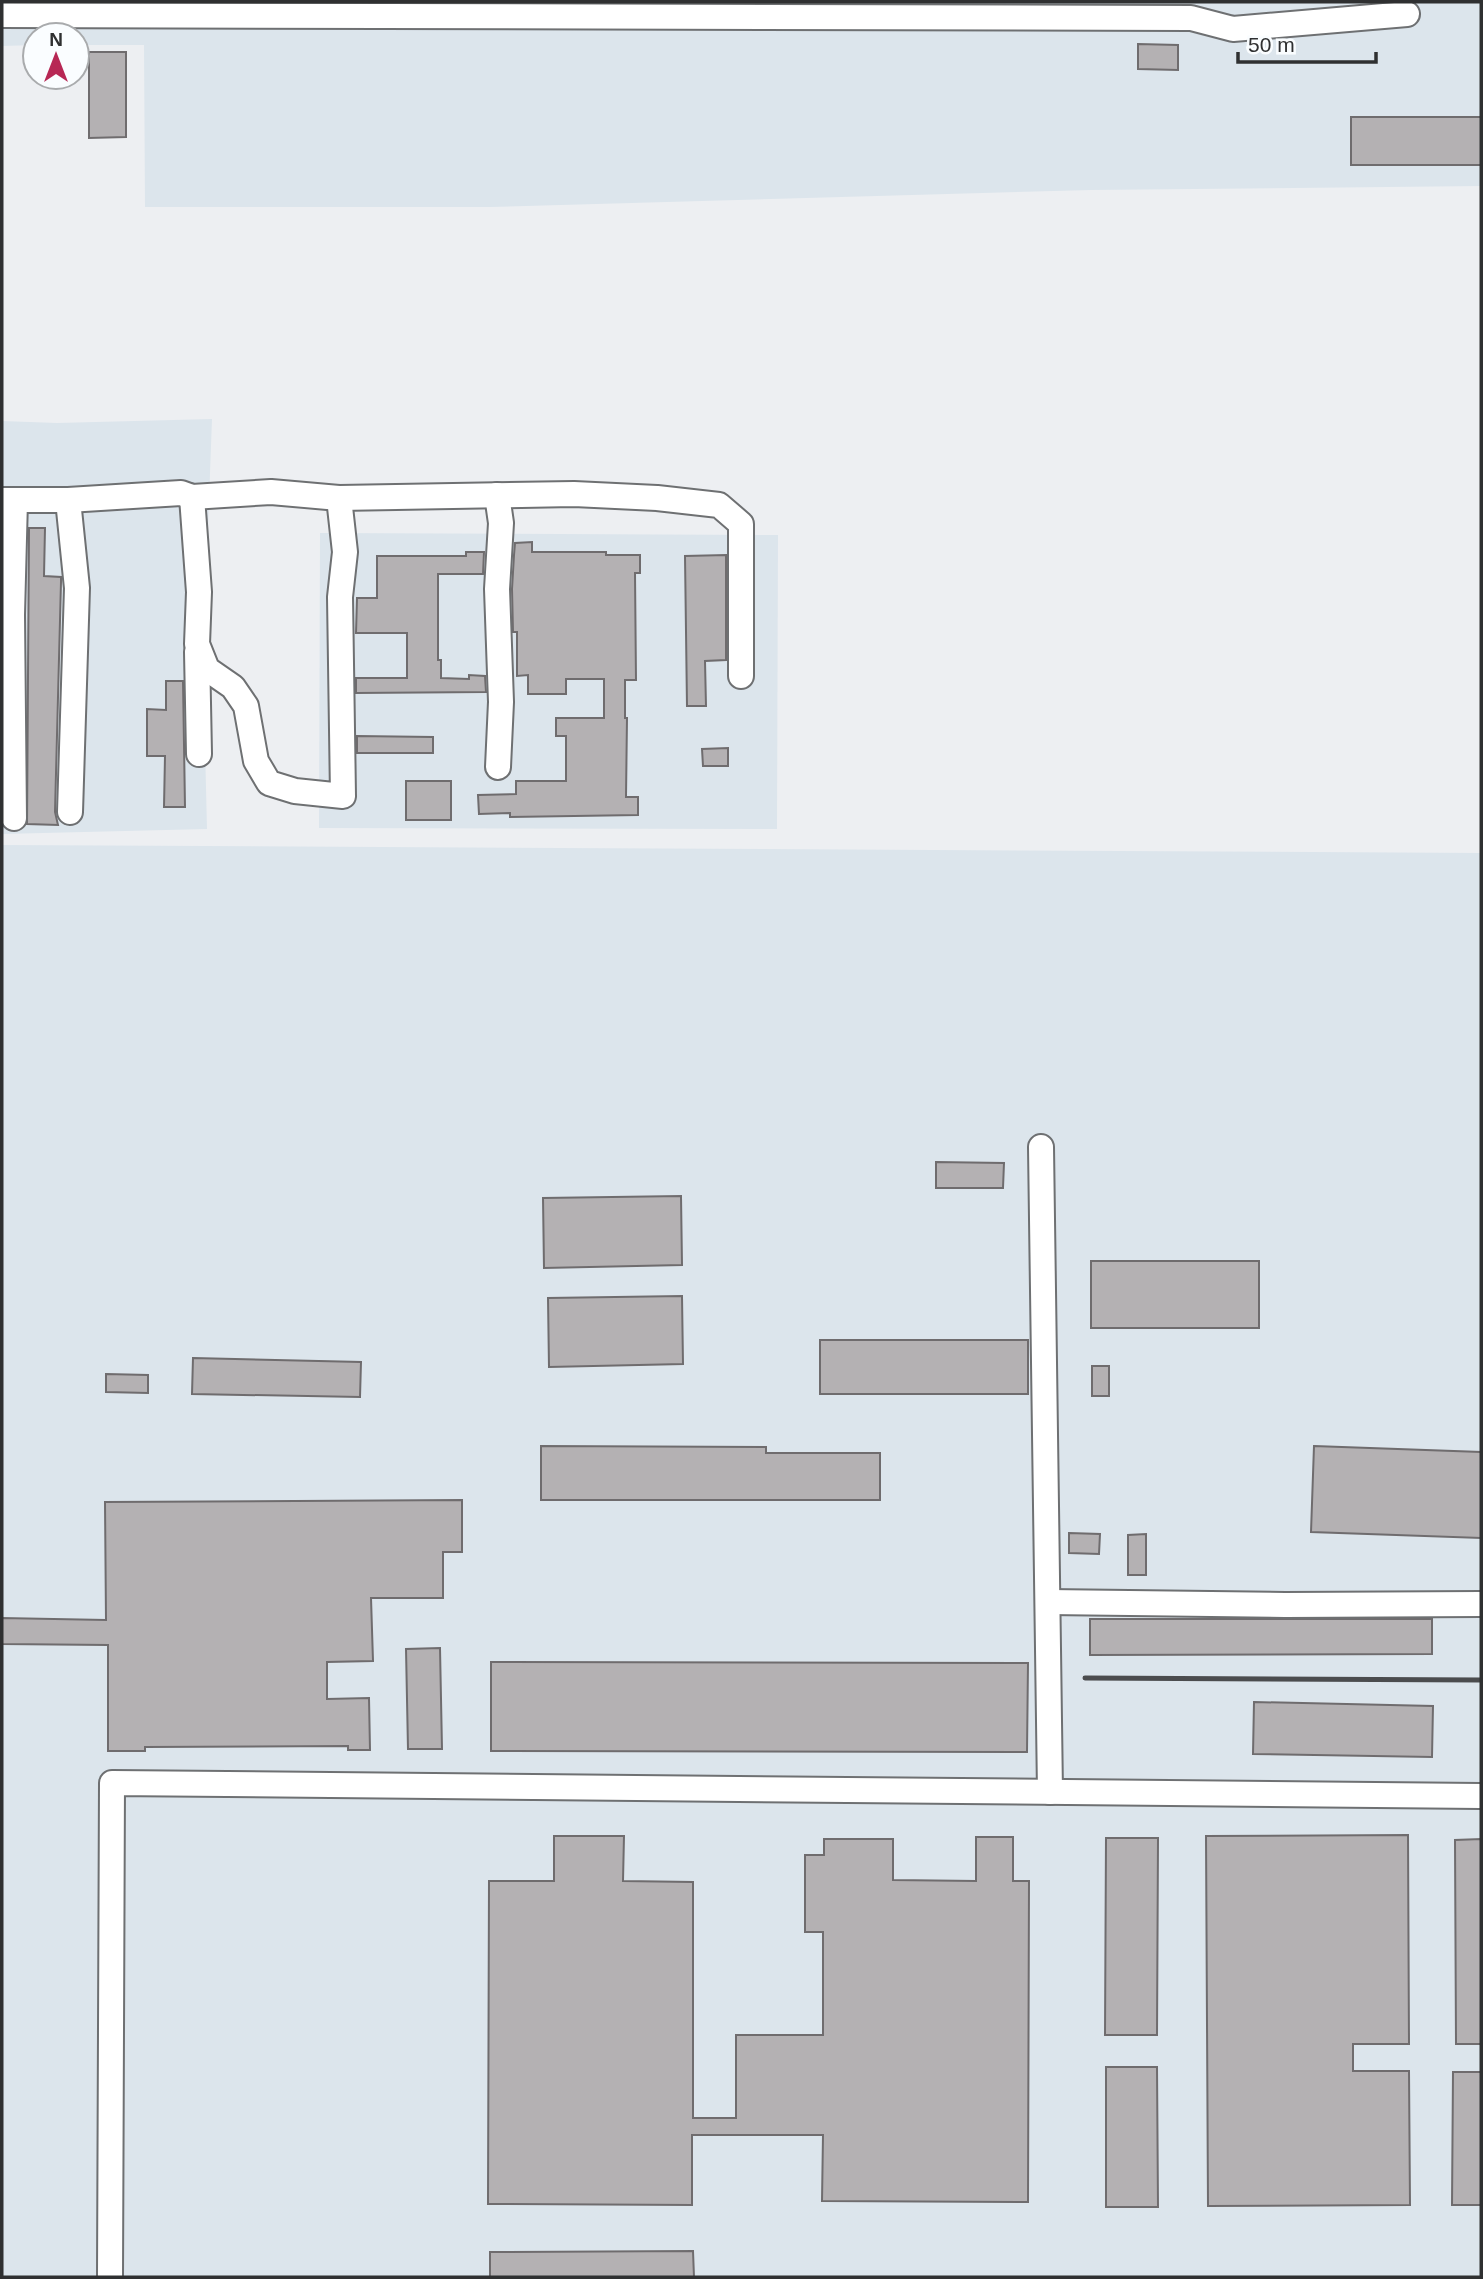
<svg xmlns="http://www.w3.org/2000/svg" width="1483" height="2279" font-family="Arial,sans-serif">
	<rect width="100%" height="100%" fill="#edeff2"/>
	<g fill="#dce5ec">
		<path d="M2,2H1481V186L1091,190L490,207H145L144,45H77V35H35V45L2,46Z"/>
		<path d="M212,419L203,664L207,829L2,834V421L57,423Z"/>
		<path d="M320,533L778,535L777,829L319,828Z"/>
		<path d="M2,845L1481,853V2277H2Z"/>
	</g>
	<g fill="#b4b1b3" stroke="#6f6c6e" stroke-width="2">
		<path d="M1138,44L1178,45V70L1138,69Z"/>
		<path d="M89,52H126V137L89,138Z"/>
		<rect x="1351" y="117" width="130" height="48"/>
		<path d="M29,528H45L44,576L61,577V582L55,812L58,825L27,824Z"/>
		<path d="M532,542V552H606V555H640V573H635L636,680H625V718H627L626,797H638V815L510,817V813L479,814L478,795L516,794V781H566V736H556V718H604V679H566V694H528V675L517,676V632H513L512,589L514,555L515,543Z"/>
		<path d="M466,552H484L483,574H438V660H441V678L469,679V675L485,676L486,692L356,693V678H407V633H356L357,598H377V556H466Z"/>
		<path d="M726,555V660L705,661L706,706H687L685,556Z"/>
		<path d="M166,681H183L185,807H164L165,756H147V709L166,710Z"/>
		<path d="M357,736L433,737V753H357Z"/>
		<path d="M728,748V766H703L702,749Z"/>
		<rect x="406" y="781" width="45" height="39"/>
		<path d="M936,1162L1004,1163L1003,1188H936Z"/>
		<path d="M681,1196L682,1265L544,1268L543,1198Z"/>
		<rect x="1091" y="1261" width="168" height="67"/>
		<path d="M682,1296L683,1364L549,1367L548,1298Z"/>
		<rect x="820" y="1340" width="208" height="54"/>
		<path d="M193,1358L361,1362L360,1397L192,1394Z"/>
		<rect x="1092" y="1366" width="17" height="30"/>
		<path d="M106,1374L148,1375V1393L106,1392Z"/>
		<path d="M541,1446L766,1447V1453H880V1500H541Z"/>
		<path d="M1314,1446L1481,1452V1538L1311,1532Z"/>
		<path d="M462,1500V1552H443V1598H371L373,1661L327,1662V1699L369,1698L370,1750H348V1746L145,1747V1751H108V1645L2,1644V1618L106,1620L105,1502Z"/>
		<path d="M1069,1533L1100,1534L1099,1554L1069,1553Z"/>
		<path d="M1146,1534V1575H1128V1535Z"/>
		<path d="M1090,1619H1432V1654L1090,1655Z"/>
		<path d="M440,1648L442,1749H408L406,1649Z"/>
		<path d="M491,1662L1028,1663L1027,1752L491,1751Z"/>
		<path d="M1254,1702L1433,1706L1432,1757L1253,1754Z"/>
		<path d="M1408,1835L1409,2044H1353V2071H1409L1410,2205L1208,2206L1206,1836Z"/>
		<path d="M554,1836H624L623,1881L693,1882V2118H736V2035H823V1932H805V1855H824V1839H893V1880L976,1881V1837H1013V1881H1029L1028,2202L822,2201L823,2135H692V2205L488,2204L489,1881H554Z"/>
		<path d="M1106,1838H1158L1157,2035H1105Z"/>
		<path d="M1481,1839V2044H1456L1455,1840Z"/>
		<path d="M1106,2067H1157L1158,2207H1106Z"/>
		<path d="M1453,2072H1481V2205H1452Z"/>
		<path d="M693,2251L694,2277H490V2252Z"/>
	</g>
	<g fill="none" stroke-linecap="round" stroke-linejoin="round">
		<defs>
			<g id="minor">
				<path d="M2,15L1191,18L1233,29L1407,14"/>
				<path d="M497,495L501,523L497,589L501,702L498,767"/>
				<path d="M192,497L199,592L197,644L207,669L233,687L246,706L256,761L269,783L295,791L343,796L340,597L345,552L339,498"/>
				<path d="M2,500H68L181,493L192,497L271,492L339,498L574,494L657,498L719,505L741,524V676"/>
				<path d="M68,500L77,588L70,812"/>
				<path d="M197,652L199,754"/>
				<path d="M14,818L12,615L15,500"/>
				<path d="M1041,1147L1050,1792"/>
				<path d="M1048,1602L1285,1605L1481,1604"/>
				<path d="M110,2277L112,1783L1481,1796"/>
			</g>
		</defs>
		<use href="#minor" stroke="#6e7072" stroke-width="28"/>
		<use href="#minor" stroke="#fff" stroke-width="24"/>
		<path stroke="#4b4c4e" stroke-width="5" d="M1085,1678L1481,1680"/>
	</g>
	<rect width="1483" height="2279" fill="none" stroke="#2f3031" stroke-width="7"/>
	<g transform="translate(56 56)"><circle r="33" fill="#fafdff" stroke="#a9abad" stroke-width="2"/>
	<path d="M0-5L12 26L0 18L-12 26Z" fill="#b72754"/>
	<text y="-10" font-size="19" font-weight="bold" text-anchor="middle" fill="#2f3031">N</text>
	</g>
	<path d="M1238 52v10h138v-10" fill="none" stroke="#2f3031" stroke-width="3.5"/>
	<text x="1248" y="52" font-size="21" fill="#2f3031" stroke="#fafdff" stroke-width="5" paint-order="stroke">50 m</text>
</svg>
